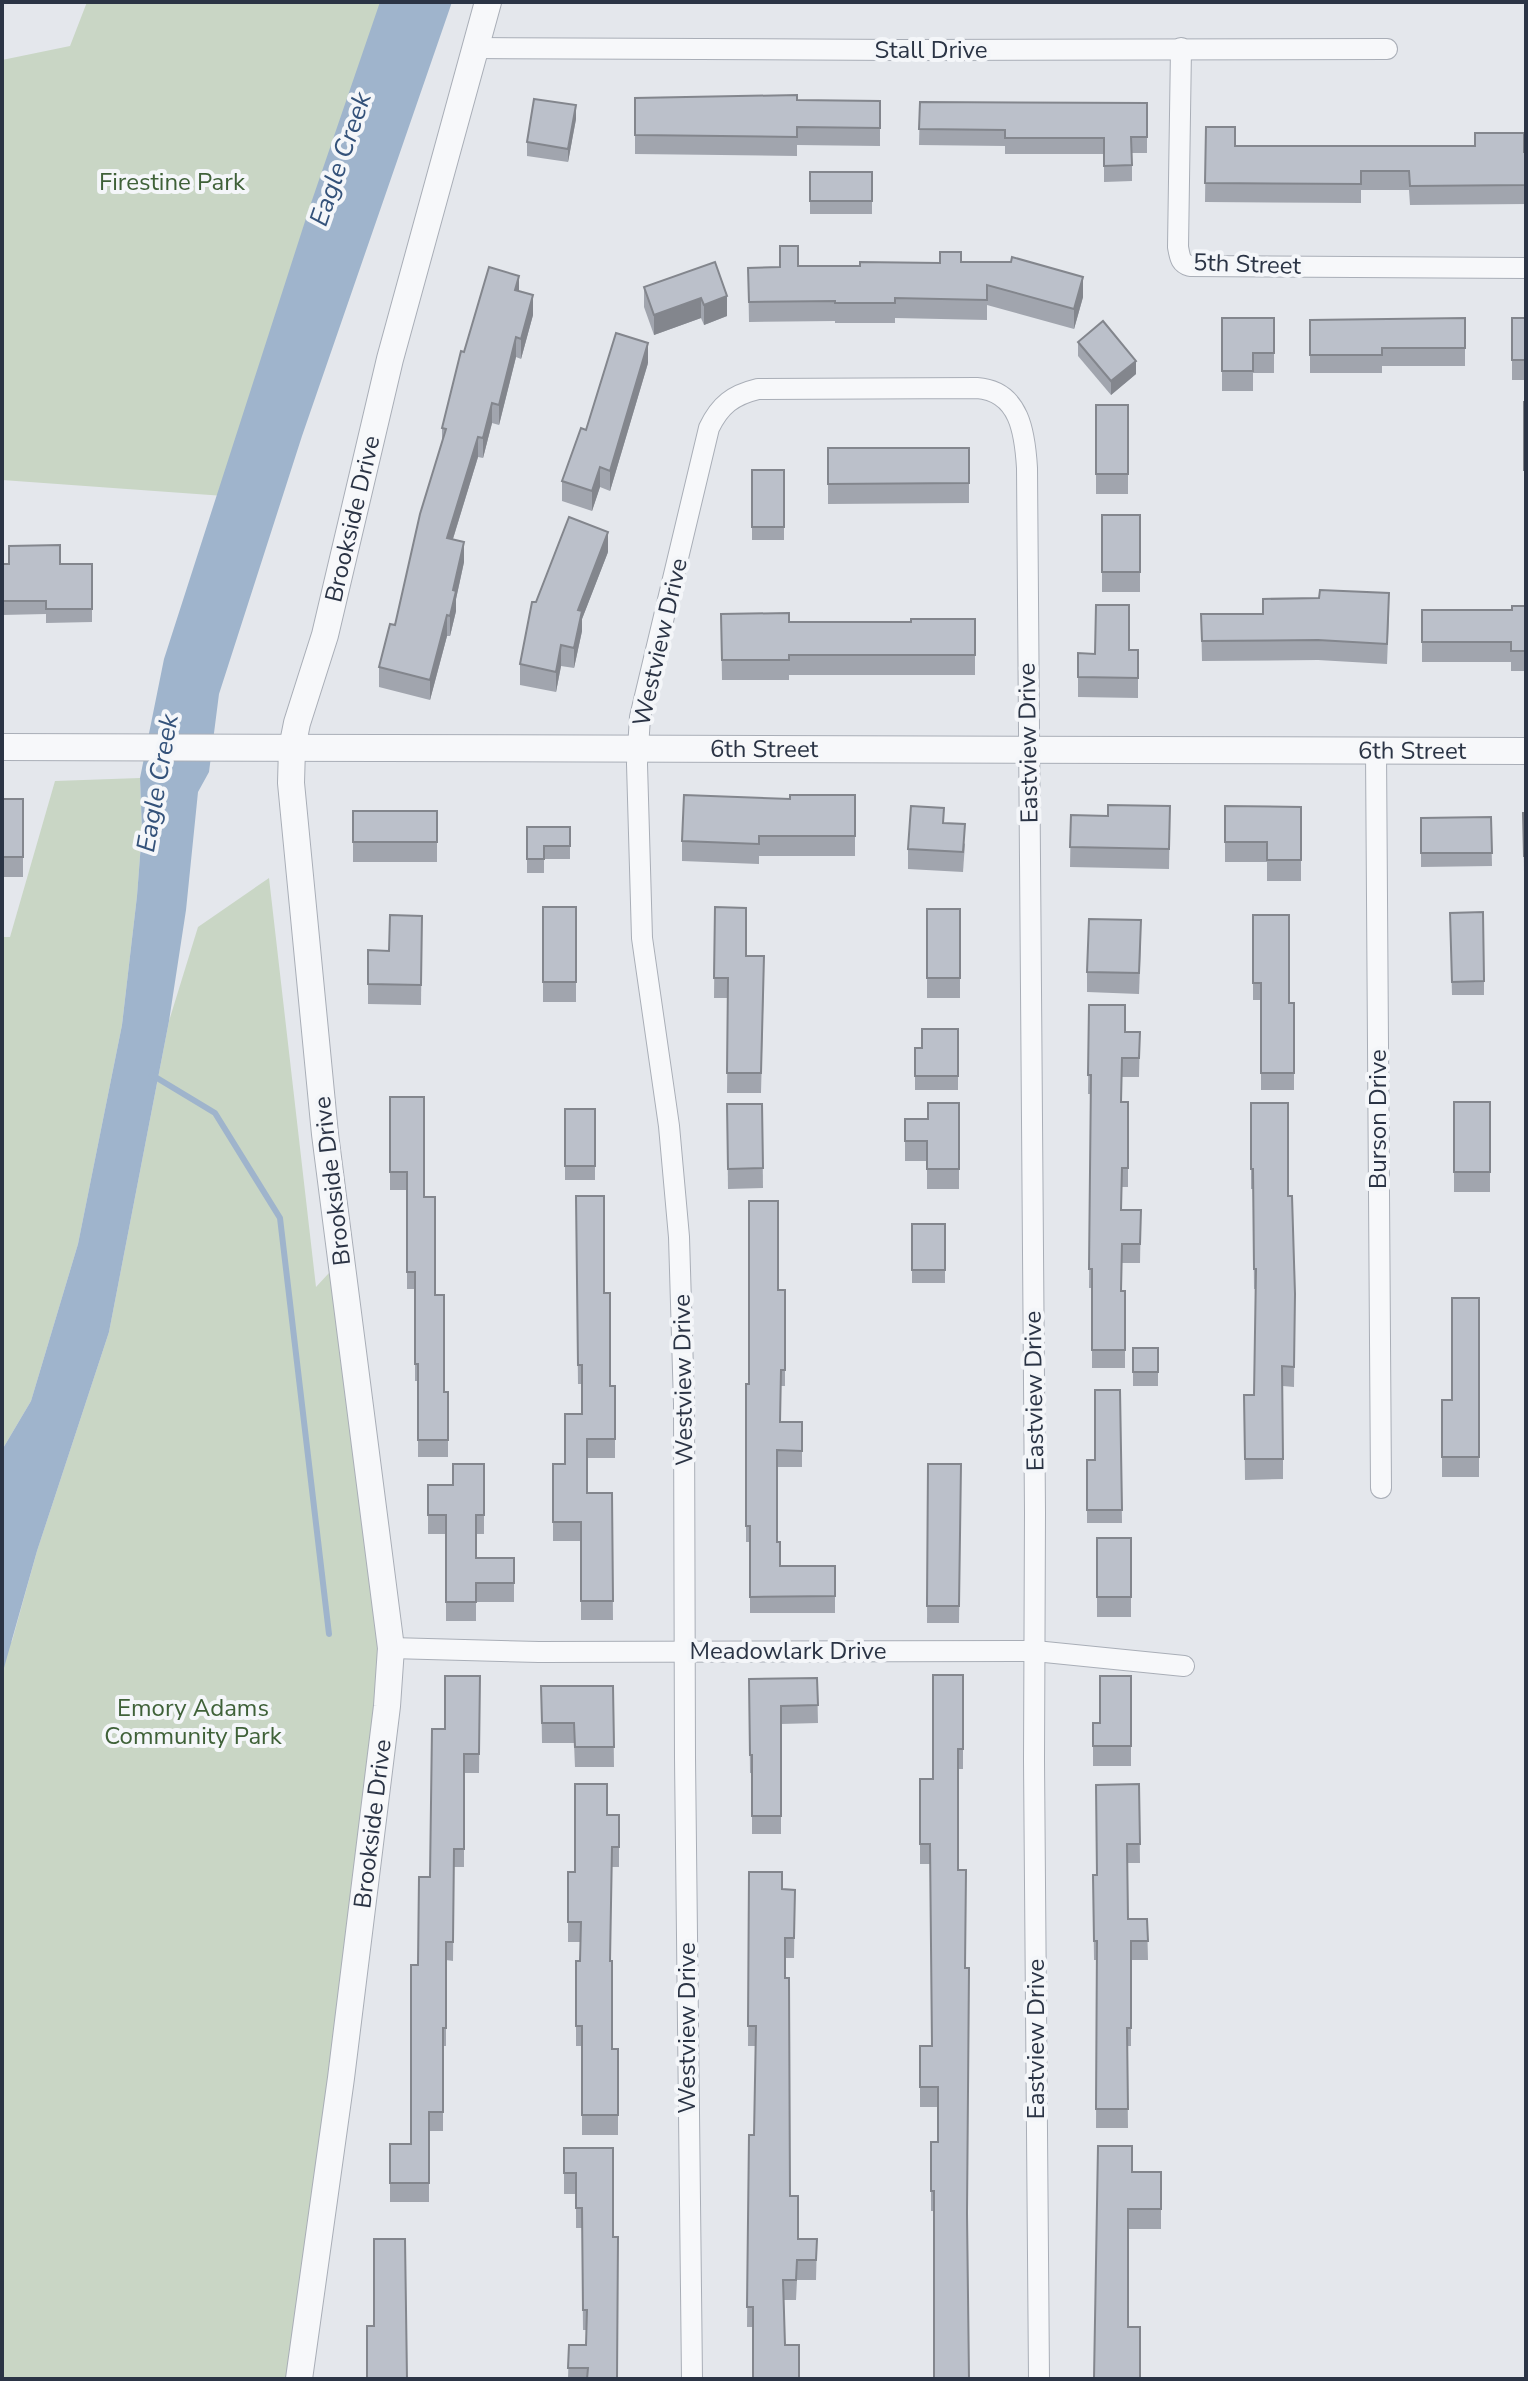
<svg xmlns="http://www.w3.org/2000/svg" width="1528" height="2381" font-family="'Nunito Sans',sans-serif">
	<rect width="100%" height="100%" fill="#e4e7ec"/>
	<g fill="#c9d6c5">
		<path d="M87,2H416L252,498L2,480V60L70,46Z"/>
		<path d="M140,778L142,830L137,896L122,1025L78,1244L31,1401L2,1450V937H10L55,781Z"/>
		<path d="M269,878L316,1287L341,1260L391,1648L300,2379H2V1652L12,1641L37,1551L109,1332L169,1021L198,927Z"/>
	</g>
	<path fill="#9fb4cc" d="M380,2H452L302,436L219,694L209,772L198,792L186,910L169,1021L109,1332L37,1551L2,1675V1450L31,1401L78,1244L122,1025L137,896L142,830L140,778L164,659L309,209Z"/>
	<g fill="none" stroke-linecap="round" stroke-linejoin="round">
		<path stroke="#9fb4cc" stroke-width="6" d="M152,1075L215,1113L280,1218L329,1634"/>
		<defs>
			<g id="minor">
				<path d="M475,48L902,50L1387,49"/>
				<path d="M1181,48L1178,247C1180,257 1180,263 1190,266L1526,268"/>
				<path d="M1376,751L1381,1488"/>
				<path d="M391,1648L539,1652L1035,1651L1184,1666"/>
				<path d="M692,2379L685,1758L684,1404L679,1237L669,1126L642,938L637,764L640,717L709,428C720,405 733,395 758,389L977,388C1020,391 1025,434 1027,468L1035,1512L1034,1760L1039,2379"/>
			</g>
			<g id="tertiary">
				<path id="s1" d="M2,747L1526,751"/>
				<path id="s2" d="M299,2379L341,2078L387,1706L391,1648L325,1134L291,783L292,748L297,723L325,635L390,359L488,2"/>
			</g>
		</defs>
		<use href="#minor" stroke="#a9aeb7" stroke-width="22"/>
		<use href="#tertiary" stroke="#a9aeb7" stroke-width="28"/>
		<use href="#minor" stroke="#f7f8fa" stroke-width="20"/>
		<use href="#tertiary" stroke="#f7f8fa" stroke-width="26"/>
	</g>
	<g fill="#a1a5ae">
		<path d="M635,98L880,101V146L797,145V156L635,154Z"/>
		<path d="M920,102L1147,103V153H1132V181L1104,182V154H1005V146L919,145Z"/>
		<path d="M576,119L568,162L527,156V142Z"/>
		<path d="M1206,127L1235,146L1526,152V204L1410,205L1409,190H1361V203L1205,202Z"/>
		<rect x="810" y="172" width="62" height="42"/>
		<path d="M715,262L727,316L704,325L701,318L654,335L644,307V287Z"/>
		<path d="M961,262L1083,297L1074,329L987,305V320L895,318V323H835V321L749,322L748,268L860,266Z"/>
		<path d="M519,291L533,315L521,359L516,357L499,425L492,423L483,458L478,457L453,539L464,562L456,599V611L450,636H447L430,700L379,687V667L395,625L442,442V428L464,352Z"/>
		<path d="M1222,318H1274V373H1253V391H1222Z"/>
		<path d="M1465,318V366H1382V373H1310V320Z"/>
		<rect x="1512" y="318" width="14" height="62"/>
		<path d="M1078,342L1136,374L1111,395L1078,356Z"/>
		<path d="M648,363L610,491L600,487L592,511L562,501V481L586,430Z"/>
		<rect x="1524" y="402" width="2" height="88"/>
		<rect x="1096" y="405" width="32" height="89"/>
		<path d="M828,448H969V503L828,504Z"/>
		<rect x="752" y="470" width="32" height="70"/>
		<rect x="1102" y="515" width="38" height="77"/>
		<path d="M608,552L582,619V631L574,668L561,666L556,692L520,685V664L536,602Z"/>
		<path d="M2,564H92V622L46,623V614L2,615Z"/>
		<path d="M1526,606V671H1511V662H1422V610H1512Z"/>
		<path d="M1389,613L1387,664L1318,660L1202,661L1201,614Z"/>
		<path d="M721,614L789,622H911L975,619V675H789V680H722Z"/>
		<path d="M1129,650H1138V698L1078,697V653L1095,654Z"/>
		<path d="M855,795V856H759V864L682,861V841L790,799Z"/>
		<rect x="2" y="799" width="21" height="78"/>
		<path d="M1170,806L1169,869L1070,867L1071,815L1108,816Z"/>
		<path d="M1225,806L1301,807V881H1267V862H1225Z"/>
		<rect x="353" y="811" width="84" height="51"/>
		<path d="M1523,813H1526V872H1524Z"/>
		<path d="M1491,817L1492,866L1421,867V818Z"/>
		<path d="M944,823L965,844L963,872L908,869V849Z"/>
		<path d="M527,827H570V859H544V873H527Z"/>
		<rect x="543" y="907" width="33" height="95"/>
		<path d="M715,907L746,956L764,976L761,1093H727L728,998H714Z"/>
		<rect x="927" y="909" width="33" height="89"/>
		<path d="M1450,913L1484,981V995H1452Z"/>
		<path d="M1253,915L1289,1003H1294V1090H1261V1000H1253Z"/>
		<path d="M422,916L421,1005L368,1004V984L389,951Z"/>
		<path d="M1141,940L1139,994L1087,992V972Z"/>
		<path d="M1089,1005L1125,1032H1140L1139,1077H1122L1121,1102H1128V1187H1122V1210H1141L1140,1263H1122L1121,1291H1125V1368H1092V1288H1089L1091,1094H1088Z"/>
		<path d="M958,1029V1090H915V1048H922Z"/>
		<path d="M390,1097L424,1197L444,1392H448V1457H418V1381H415V1289H407V1190H390Z"/>
		<rect x="1454" y="1102" width="36" height="90"/>
		<path d="M959,1103V1189H927V1161H905V1119H928Z"/>
		<path d="M1251,1103L1288,1196L1295,1294L1294,1387L1283,1386V1479L1245,1480L1244,1395H1254L1256,1289H1254L1253,1189H1251Z"/>
		<path d="M727,1104H762L763,1188L728,1189Z"/>
		<rect x="565" y="1109" width="30" height="71"/>
		<path d="M576,1196L604,1293L610,1386H615V1458H587V1493H612L613,1620H581V1541H553V1464H565L582,1414V1384H578Z"/>
		<rect x="912" y="1224" width="33" height="59"/>
		<path d="M778,1290H785V1386H781L780,1422L802,1439V1467H777V1542L780,1566H835V1613H750V1542H746V1450L749,1384Z"/>
		<path d="M1479,1298V1477H1442V1400H1452Z"/>
		<rect x="1133" y="1348" width="25" height="38"/>
		<path d="M1120,1390L1122,1523H1087V1460H1095Z"/>
		<path d="M484,1464V1534H476V1558H514V1602H476V1621H446V1534H428V1485H453Z"/>
		<path d="M928,1464H961L959,1623H927Z"/>
		<rect x="1097" y="1538" width="34" height="79"/>
		<path d="M963,1675V1769H958V1870L934,2211H931V2142H938V2107H920V2046H932L930,1864H920V1779H933Z"/>
		<path d="M480,1676L479,1773H464V1867H454L453,1961L446,1960V2046H443V2131H429V2202H390V2144H411L418,1965L430,1877L445,1729Z"/>
		<path d="M1131,1676V1766H1093V1723H1100Z"/>
		<path d="M817,1678L818,1723L781,1724V1834H752V1773H750L749,1679Z"/>
		<path d="M541,1686H613L614,1767H575L574,1743H542Z"/>
		<path d="M1139,1784L1140,1863H1127L1128,1919H1147L1148,1960H1131V2046H1127L1128,2128H1096L1097,1960H1094L1093,1875H1097Z"/>
		<path d="M607,1815H619V1867H612L610,1961L612,2049H618V2135H582V2046H576V1961H580L581,1942H568V1872H575Z"/>
		<path d="M749,1872L782,1889L795,1890L794,1958H785L790,2196L798,2239H817L816,2280H797L796,2300H784L785,2345L799,2379L753,2327H747L749,2135H754L756,2046H748Z"/>
		<path d="M564,2148L613,2237L618,2379H568L569,2345H586L587,2330H583L582,2228H576V2194H564Z"/>
		<path d="M1132,2172H1161V2229H1128V2327L1094,2379Z"/>
	</g>
	<g fill="#83868d">
		<path d="M576,105V119L568,162V149Z"/>
		<path d="M519,276V296L515,290Z"/>
		<path d="M1083,277V297L1074,329V309Z"/>
		<path d="M533,295V315L521,359V339Z"/>
		<path d="M727,296V316L704,325V305Z"/>
		<path d="M701,298V318L654,335V315Z"/>
		<path d="M516,337V357L499,425V405Z"/>
		<path d="M648,343V363L610,491V471Z"/>
		<path d="M1136,361V374L1111,395V381Z"/>
		<path d="M492,403V423L483,458V438Z"/>
		<path d="M478,437V457L447,558V538Z"/>
		<path d="M600,467V487L592,511V491Z"/>
		<path d="M608,532V552L582,619V631L574,668V648L578,610Z"/>
		<path d="M464,542V562L456,599V611L450,636V616L453,590Z"/>
		<path d="M447,615V636L430,700V680Z"/>
		<path d="M561,645V666L556,692V672Z"/>
	</g>
	<g fill="#bbc0ca" stroke="#83868d" stroke-width="2">
		<path d="M797,95V100L880,101V128L797,127V137L635,135V98Z"/>
		<path d="M534,99L576,105L568,149L527,142Z"/>
		<path d="M920,102L1147,103V137H1131L1132,165L1104,166V138H1005V130L919,129Z"/>
		<path d="M1206,127H1235V146H1475V133H1524V152H1526V185L1410,186L1409,171H1361V184L1205,183Z"/>
		<rect x="810" y="172" width="62" height="29"/>
		<path d="M780,246H798V266H860V262L940,263V252H961V262H1011L1012,257L1083,277L1074,309L987,285V300L895,298V303H835V301L749,302L748,268L780,267Z"/>
		<path d="M715,262L727,296L704,305L701,298L654,315L644,287Z"/>
		<path d="M489,267L519,276L515,290L533,295L521,339L516,337L499,405L492,403L483,438L478,437L447,538L464,542L453,590L456,591L450,616L447,615L430,680L379,667L390,624L395,625L420,514L446,429L442,428L461,351L464,352Z"/>
		<path d="M1222,318H1274V353H1253V371H1222Z"/>
		<path d="M1465,318V348H1382V355H1310V320Z"/>
		<rect x="1512" y="318" width="14" height="42"/>
		<path d="M1103,321L1136,361L1111,381L1078,342Z"/>
		<path d="M616,333L648,343L610,471L600,467L592,491L562,481L581,428L586,430Z"/>
		<rect x="1524" y="402" width="2" height="68"/>
		<rect x="1096" y="405" width="32" height="69"/>
		<path d="M828,448H969V483L828,484Z"/>
		<rect x="752" y="470" width="32" height="57"/>
		<rect x="1102" y="515" width="38" height="57"/>
		<path d="M569,517L608,532L578,610L582,611L574,648L561,645L556,672L520,664L532,602H536Z"/>
		<path d="M60,545V564H92V609H46V601H2V564H9V546Z"/>
		<path d="M1320,590L1389,593L1387,644L1318,640L1202,641L1201,614H1263V599L1319,598Z"/>
		<path d="M1096,605H1129V650H1138V678L1078,677V653L1095,654Z"/>
		<path d="M1512,606H1526V651H1511V642H1422V610H1512Z"/>
		<path d="M789,613V622H911V619H975V655H789V660H722L721,614Z"/>
		<path d="M684,795L790,799V795H855V836H759V844L682,841Z"/>
		<rect x="2" y="799" width="21" height="58"/>
		<path d="M1108,805L1170,806L1169,849L1070,847L1071,815L1108,816Z"/>
		<path d="M911,806L944,808L943,823L965,824L963,852L908,849Z"/>
		<path d="M1225,806L1301,807V860H1267V842H1225Z"/>
		<rect x="353" y="811" width="84" height="31"/>
		<path d="M1523,813H1526V856H1524Z"/>
		<path d="M1491,817L1492,853H1421V818Z"/>
		<path d="M527,827H570V846H544V859H527Z"/>
		<rect x="543" y="907" width="33" height="75"/>
		<path d="M715,907L746,908V956H764L761,1073H727L728,978H714Z"/>
		<rect x="927" y="909" width="33" height="69"/>
		<path d="M1483,912L1484,981L1452,982L1450,913Z"/>
		<path d="M390,915L422,916L421,985L368,984V950L389,951Z"/>
		<path d="M1253,915H1289V1003H1294V1073H1261V983H1253Z"/>
		<path d="M1089,919L1141,920L1139,973L1087,972Z"/>
		<path d="M1089,1005H1125V1032H1140L1139,1058H1122L1121,1102H1128V1168H1122L1121,1210H1141L1140,1244H1122L1121,1291H1125V1350H1092V1269H1089L1091,1075H1088Z"/>
		<path d="M922,1029H958V1076H915V1048H922Z"/>
		<path d="M390,1097H424V1197H435V1295H444V1392H448V1440H418V1364H415V1272H407V1172H390Z"/>
		<rect x="1454" y="1102" width="36" height="70"/>
		<path d="M928,1103H959V1169H927V1141H905V1119H928Z"/>
		<path d="M1251,1103H1288V1196H1292L1295,1294L1294,1367L1282,1366L1283,1459H1245L1244,1395H1254L1256,1269H1254L1253,1169H1251Z"/>
		<path d="M727,1104H762L763,1168L728,1169Z"/>
		<rect x="565" y="1109" width="30" height="57"/>
		<path d="M576,1196H604V1293H610V1386H615V1439H587V1493H612L613,1601H581V1522H553V1464H565V1414H582V1365H578Z"/>
		<path d="M749,1201H778V1290H785V1370H781L780,1422H802V1451L777,1450V1542H780V1566H835V1596L750,1597V1526H746V1384H749Z"/>
		<rect x="912" y="1224" width="33" height="46"/>
		<path d="M1452,1298H1479V1457H1442V1400H1452Z"/>
		<rect x="1133" y="1348" width="25" height="24"/>
		<path d="M1095,1390H1120L1122,1510H1087V1460H1095Z"/>
		<path d="M453,1464H484V1515H476V1558H514V1583H476V1602H446V1515H428V1485H453Z"/>
		<path d="M928,1464H961L959,1606H927Z"/>
		<rect x="1097" y="1538" width="34" height="59"/>
		<path d="M933,1675H963V1749H958V1870H966L965,1968H969L967,2213L969,2379H934V2191H931V2142H938V2087H920V2046H932L930,1844H920V1779H933Z"/>
		<path d="M445,1676H480L479,1754H464V1849H454L453,1942H446V2028H443V2112H429V2183H390V2144H411V1965H418L419,1877H430L432,1729H445Z"/>
		<path d="M1100,1676H1131V1746H1093V1723H1100Z"/>
		<path d="M817,1678L818,1705L781,1706V1816H752V1755H750L749,1679Z"/>
		<path d="M541,1686H613L614,1747H575L574,1723H542Z"/>
		<path d="M575,1784H607V1815H619V1847H612L610,1961H612V2049H618V2115H582V2026H576V1961H580L581,1922H568V1872H575Z"/>
		<path d="M1139,1784L1140,1844H1127L1128,1919H1147L1148,1941H1131V2028H1127L1128,2109H1096L1097,1941H1094L1093,1875H1097L1096,1785Z"/>
		<path d="M749,1872H782V1889L795,1890L794,1938H785V1978H789L790,2196H798V2239H817L816,2260H797L796,2280H783L785,2345H799V2379H753V2307H747L749,2135H754L756,2026H748Z"/>
		<path d="M1098,2146H1132V2172H1161V2209H1128V2327H1140V2379H1094Z"/>
		<path d="M564,2148H613V2237H618L617,2379H587L588,2368H568L569,2345H586L587,2310H583L582,2208H576V2173H564Z"/>
		<path d="M374,2239H405L407,2379H367V2326H374Z"/>
	</g>
	<g text-anchor="middle" stroke-width="8" stroke-linejoin="round" paint-order="stroke">
		<g font-size="24" fill="#2b3445" stroke="#f4f6f9">
			<text x="931" y="58">Stall Drive</text>
			<text transform="translate(1247 264) rotate(2)" y="8">5th Street</text>
			<text dy="8" stroke="none"><textPath href="#s2" startOffset="1880">Brookside Drive</textPath></text>
			<text transform="translate(660 642) rotate(-77)" y="8">Westview Drive</text>
			<text transform="translate(1028 743) rotate(-91)" y="8">Eastview Drive</text>
			<text dy="8" stroke="none"><textPath href="#s1" startOffset="762">6th Street</textPath></text>
			<text dy="8" stroke="none"><textPath href="#s1" startOffset="1410">6th Street</textPath></text>
			<text transform="translate(1378 1119) rotate(-90)" y="8">Burson Drive</text>
			<text transform="translate(332 1181) rotate(-97)" y="8">Brookside Drive</text>
			<text transform="translate(683 1380) rotate(-91)" y="8">Westview Drive</text>
			<text transform="translate(1034 1391) rotate(-91)" y="8">Eastview Drive</text>
			<text x="788" y="1659">Meadowlark Drive</text>
			<text dy="8" stroke="none"><textPath href="#s2" startOffset="560">Brookside Drive</textPath></text>
			<text transform="translate(687 2028) rotate(-90)" y="8">Westview Drive</text>
			<text transform="translate(1036 2039) rotate(-90)" y="8">Eastview Drive</text>
		</g>
		<g font-size="24" fill="#3f6138" stroke="#f4f6f9">
			<text x="172" y="190">Firestine Park</text>
			<text x="193" y="1716">Emory Adams<tspan x="193" dy="28">Community Park</tspan></text>
		</g>
		<g font-size="26" font-style="italic" fill="#34527a" stroke="#f4f6f9">
			<text transform="translate(340 159) rotate(-71)" y="9">Eagle Creek</text>
			<text transform="translate(157 783) rotate(-80)" y="9">Eagle Creek</text>
		</g>
	</g>
	<rect width="1528" height="2381" fill="none" stroke="#2b3445" stroke-width="8"/>
</svg>
